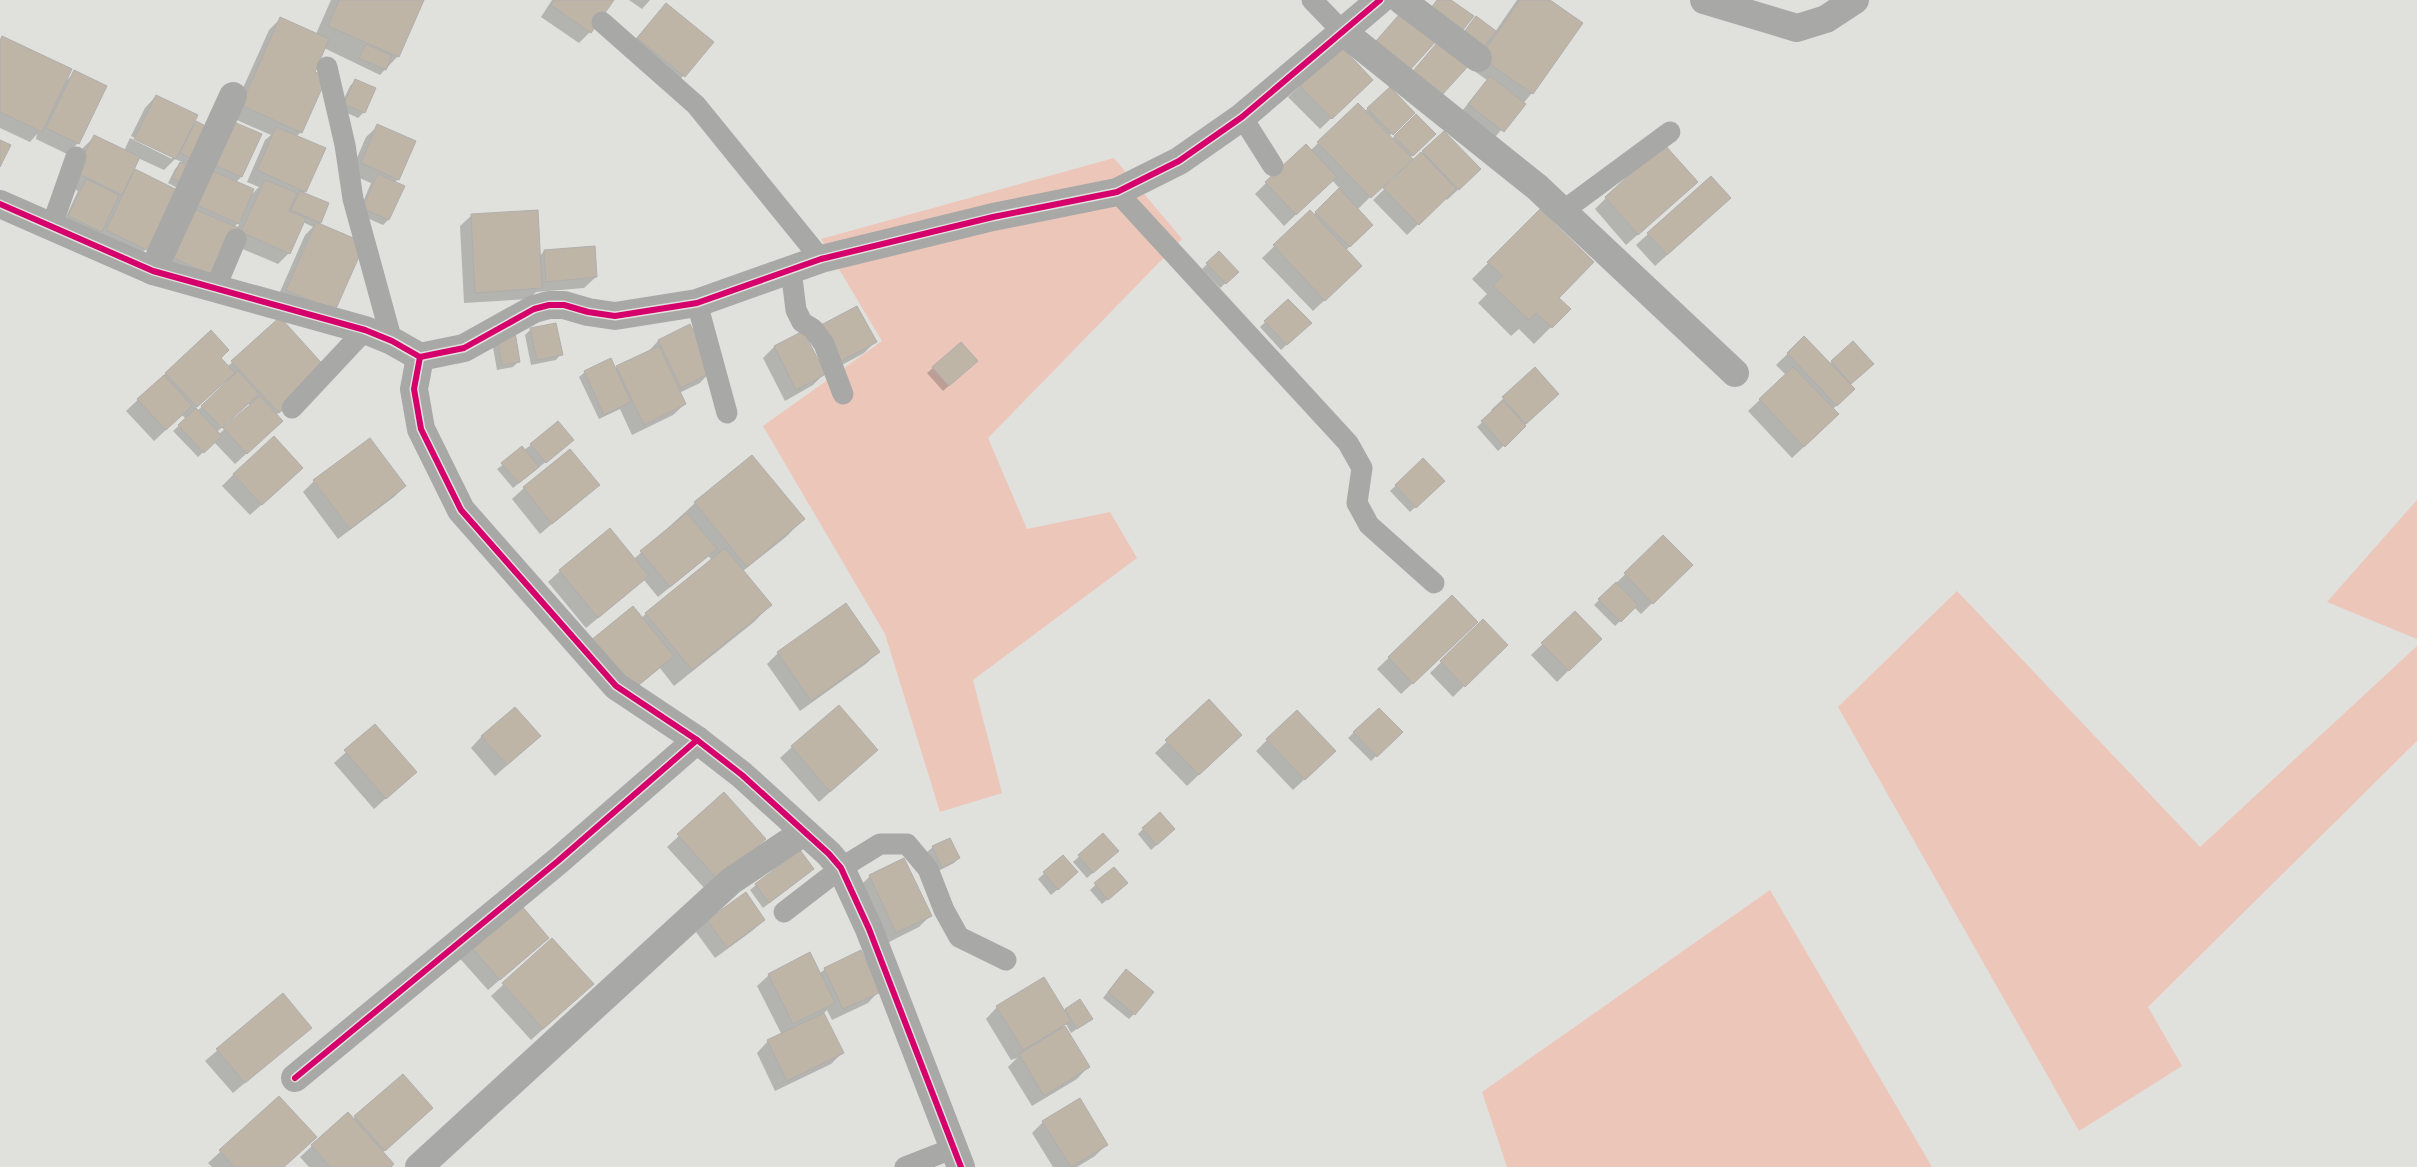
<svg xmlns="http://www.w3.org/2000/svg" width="2417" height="1167" font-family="'DM Sans',sans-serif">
	<rect width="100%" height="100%" fill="#e0e0dd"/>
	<g fill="#edc6ba">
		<path d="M1114,158L1182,239L988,438L1027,529L1110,512L1137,558L973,680L1002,793L940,812L885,634L763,426L882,341L821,239Z"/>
		<path d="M2417,500V639L2327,602Z"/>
		<path d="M1957,591L2200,847L2417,646V741L2148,1007L2182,1066L2079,1131L1838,707Z"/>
		<path d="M1770,890L1932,1167H1507L1482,1092Z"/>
	</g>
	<g fill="#0003" fill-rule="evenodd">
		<path d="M331,0H423L398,56L380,75L324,48L313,73L301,132L296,137L305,191L303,193L320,222L318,224L334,311L276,301L305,235L313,227L303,222L289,253L278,264L231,244L216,276L155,266L183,191L168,183L175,169L182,162L175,159L164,170L138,158L130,177L135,171L175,190L146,249L134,261L95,242L100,232L95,236L64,221L78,191L65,184L83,148L94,137L124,151L130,138L172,159V156L131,136L145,108L156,96L190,129L196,123L241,177L236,182L249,197L259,187L247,182L265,140L271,135L230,117L269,30L280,19L316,34ZM241,220L237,229L234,227Z"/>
		<path d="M552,0H612L590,32L579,43L541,17Z"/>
		<path d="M629,0H650L642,9Z"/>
		<path d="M1517,0H1548L1532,93L1491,142L1458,116L1487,80L1470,68L1457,42L1471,23L1495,32Z"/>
		<path d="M666,4L712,42L673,88L626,50Z"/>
		<path d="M3,37L66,81L75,72L78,143L67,154L36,139L37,134L30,142L0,128V40Z"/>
		<path d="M355,81L364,112L358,118L339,109L350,86Z"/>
		<path d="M1300,86L1360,91L1320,129L1288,97Z"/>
		<path d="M1390,88L1414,113L1389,136L1392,139L1416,116L1434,134L1357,210L1371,225L1346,250L1349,277L1313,311L1262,258L1310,212L1313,215L1340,189L1332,180L1284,226L1255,194L1266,183L1310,151L1358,104L1365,111Z"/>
		<path d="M378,126L398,179L394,183L388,220L383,225L358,214L371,183L350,174L366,137Z"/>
		<path d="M1444,132L1480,169L1447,200L1445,198L1407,235L1373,200Z"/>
		<path d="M1711,177L1718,209L1655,266L1636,245Z"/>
		<path d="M1697,182L1626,245L1595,209L1606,198Z"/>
		<path d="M1540,211L1557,298L1569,309L1534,344L1519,329L1511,336L1478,303L1487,294L1472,279Z"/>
		<path d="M472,215L539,257L544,251L596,277L584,288L536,292L529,299L464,303L460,226Z"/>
		<path d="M1219,253L1238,272L1220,288L1202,269Z"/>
		<path d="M1288,300L1310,323L1281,350L1260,327Z"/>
		<path d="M280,319L314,380L276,415L270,432L235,464L214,442L198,457L173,431L186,419L182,415L154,441L126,411L166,373L219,358L227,367ZM226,380L229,382L197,411L195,409ZM248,403L250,406L219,434L217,432Z"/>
		<path d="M689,326L711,371L700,383L679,393L685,404L673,415L632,435L620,409L599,419L579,377L585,372L614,369L647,353L658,341Z"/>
		<path d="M531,329L561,354L556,360L531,365L525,335Z"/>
		<path d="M803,332L824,374L813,385L785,401L763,358L774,347Z"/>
		<path d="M498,337L519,361L513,367L497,370L492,342Z"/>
		<path d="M811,338L875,342L864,353L829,372Z"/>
		<path d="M1804,338L1829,364L1853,343L1867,369L1849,385L1853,389L1832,410L1826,426L1792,458L1748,411L1786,375L1776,365Z"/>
		<path d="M971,366L943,391L927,373L933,368Z"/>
		<path d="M1535,369L1546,405L1498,451L1477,427L1493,412L1491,410Z"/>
		<path d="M531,445H567L513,488L497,469Z"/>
		<path d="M752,457L803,519L787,536L743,571L770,605L754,622L674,686L660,668L619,702L641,618L712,560L708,556L658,597L644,580L586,628L548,582L560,571L634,559L695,503Z"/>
		<path d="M1423,460L1443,481L1410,512L1390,491Z"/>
		<path d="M234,474L290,479L250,515L222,486Z"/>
		<path d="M314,481L405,486L394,497L338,539L303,492Z"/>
		<path d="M598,485L540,534L512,499L524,488Z"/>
		<path d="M1663,537L1691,565L1641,614L1634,607L1615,626L1594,605Z"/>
		<path d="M1452,597L1465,634L1401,694L1377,669Z"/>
		<path d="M1575,613L1600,639L1557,682L1531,655Z"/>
		<path d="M1483,621L1506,644L1453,697L1430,673Z"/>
		<path d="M879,651L867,663L800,711L767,664L778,653Z"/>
		<path d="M1209,701L1229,746L1187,786L1155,753Z"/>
		<path d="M1379,709L1401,732L1371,761L1348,738Z"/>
		<path d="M375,726L415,772L374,809L334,763Z"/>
		<path d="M482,736L528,747L495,776L471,748Z"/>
		<path d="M1267,740L1323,762L1293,790L1256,751Z"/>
		<path d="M792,747L876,750L819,802L780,758Z"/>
		<path d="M724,794L764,839L707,891L667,847Z"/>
		<path d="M1143,829L1168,835L1151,850L1138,834Z"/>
		<path d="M1103,835L1112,856L1087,878L1073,862Z"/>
		<path d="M933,847L959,858L954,863L936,872L927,852Z"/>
		<path d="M1063,857L1071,878L1051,895L1038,879Z"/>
		<path d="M904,860L930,916L919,927L885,944L858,888L870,876Z"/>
		<path d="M1114,868L1121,888L1102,904L1090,890Z"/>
		<path d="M813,869L763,908L750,890L756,885Z"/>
		<path d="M745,894L764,920L752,931L715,958L696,932L707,921Z"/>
		<path d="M548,938L488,990L455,953L466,942Z"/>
		<path d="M552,940L581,995L531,1040L491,996Z"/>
		<path d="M825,969L879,991L868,1003L832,1020L827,1010L823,1014L842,1053L831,1064L775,1091L757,1053L768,1041L782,1035L757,986L769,975L819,974Z"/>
		<path d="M1120,976L1134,1014L1129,1019L1103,998Z"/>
		<path d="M282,995L310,1028L233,1093L205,1061Z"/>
		<path d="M1080,1001L1091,1019L1071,1033L1066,1024L1063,1026L1088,1067L1077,1079L1032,1106L1008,1067L1017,1058L1011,1060L986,1019L997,1007L1064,1011Z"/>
		<path d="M403,1076L432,1108L382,1153L389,1167H309L300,1157L312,1146L348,1114L353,1119Z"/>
		<path d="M279,1098L283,1167H212L208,1163Z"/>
		<path d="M1043,1122L1106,1145L1095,1156L1077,1167H1053L1032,1133Z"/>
	</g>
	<g fill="#bfb5a7" stroke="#afaead">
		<path d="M339,0H424L399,57L328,26Z"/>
		<path d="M555,0H614L591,33L551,5Z"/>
		<path d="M1437,0H1451L1474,16L1459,35L1428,12Z"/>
		<path d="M1520,0H1550L1583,23L1533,94L1480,57Z"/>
		<path d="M666,3L714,42L685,77L637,38Z"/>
		<path d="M1404,9L1438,39L1409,71L1376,41Z"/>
		<path d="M1476,16L1496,31L1481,51L1461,36Z"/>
		<path d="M280,17L329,39L315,72L327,77L302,133L241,105Z"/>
		<path d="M2,36L72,69L42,132L0,112V41Z"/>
		<path d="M1442,37L1471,63L1441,96L1413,71Z"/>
		<path d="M366,44L392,56L386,70L359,58Z"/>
		<path d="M1340,45L1373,80L1332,119L1299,85Z"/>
		<path d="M74,70L107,86L79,144L46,128Z"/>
		<path d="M1490,76L1526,104L1504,132L1468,104Z"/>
		<path d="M355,79L376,88L365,113L344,104Z"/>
		<path d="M1390,87L1415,113L1393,135L1367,108Z"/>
		<path d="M156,95L198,115L176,159L134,139Z"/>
		<path d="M1358,103L1413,159L1371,198L1317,142Z"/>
		<path d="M1416,114L1436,134L1413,156L1394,136Z"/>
		<path d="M227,119L262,134L242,177L208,162Z"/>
		<path d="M196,121L215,131L200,163L180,153Z"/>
		<path d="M377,124L416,141L399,180L361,163Z"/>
		<path d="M276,127L326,148L306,192L257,170Z"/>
		<path d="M1444,131L1481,169L1459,190L1422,151Z"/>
		<path d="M94,135L140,157L122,195L75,172Z"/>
		<path d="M0,140L11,145L0,167Z"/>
		<path d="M1306,144L1337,177L1296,215L1265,182Z"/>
		<path d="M1664,144L1698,182L1638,235L1605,197Z"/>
		<path d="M1421,152L1456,189L1419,225L1383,188Z"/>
		<path d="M180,162L198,170L190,186L172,178Z"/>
		<path d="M203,167L254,189L239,224L188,201Z"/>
		<path d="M135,169L177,190L147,250L106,230Z"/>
		<path d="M378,174L405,186L389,220L362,208Z"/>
		<path d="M1711,176L1731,198L1667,255L1647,233Z"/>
		<path d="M86,179L119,195L102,232L68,216Z"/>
		<path d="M265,180L297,193L289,211L306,218L290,254L241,232Z"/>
		<path d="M1339,188L1373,225L1350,247L1315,212Z"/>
		<path d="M300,191L329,203L321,223L291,210Z"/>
		<path d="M187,206L239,228L217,277L166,255Z"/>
		<path d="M1540,209L1594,262L1559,298L1571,309L1552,328L1536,313L1529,320L1493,286L1503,276L1487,262Z"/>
		<path d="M538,210L542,288L475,293L471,214Z"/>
		<path d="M1310,210L1362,266L1325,301L1273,245Z"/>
		<path d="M316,222L365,243L335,311L286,290Z"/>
		<path d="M595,246L597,277L546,282L544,250Z"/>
		<path d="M1219,251L1239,272L1226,284L1206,263Z"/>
		<path d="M1288,299L1312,323L1287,345L1264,321Z"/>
		<path d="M857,306L877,342L841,361L821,325Z"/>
		<path d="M280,317L327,369L279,413L231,361Z"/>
		<path d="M556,323L563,355L537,360L530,328Z"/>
		<path d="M690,324L713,371L681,388L658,340Z"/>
		<path d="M211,330L229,350L221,358L235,373L197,407L165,373Z"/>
		<path d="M803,331L826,374L796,390L774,346Z"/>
		<path d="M515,332L520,362L502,365L497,335Z"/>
		<path d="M1804,336L1855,389L1837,406L1787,353Z"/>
		<path d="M1853,341L1874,364L1851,384L1831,361Z"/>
		<path d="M961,342L978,361L949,386L932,367Z"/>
		<path d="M659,346L686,404L644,425L616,366Z"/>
		<path d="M611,358L631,402L604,415L584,371Z"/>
		<path d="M1535,367L1559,394L1526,424L1502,397Z"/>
		<path d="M1793,367L1839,414L1804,447L1759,399Z"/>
		<path d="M238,371L259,394L222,428L201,406Z"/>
		<path d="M164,375L192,406L166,430L137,399Z"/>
		<path d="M260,396L283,421L247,454L223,428Z"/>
		<path d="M1503,401L1526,426L1505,447L1481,421Z"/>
		<path d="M196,408L222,436L204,453L178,425Z"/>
		<path d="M558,421L574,440L546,463L530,444Z"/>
		<path d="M274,436L303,468L262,505L233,474Z"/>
		<path d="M370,438L406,486L350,529L313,480Z"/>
		<path d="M522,446L539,467L519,483L501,463Z"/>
		<path d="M570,449L600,485L552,524L523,487Z"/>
		<path d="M752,455L805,519L747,567L694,502Z"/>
		<path d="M1423,458L1445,481L1416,508L1395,485Z"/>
		<path d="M687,513L717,549L670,587L640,551Z"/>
		<path d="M610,528L649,576L598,618L559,570Z"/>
		<path d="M1663,535L1693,565L1653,604L1624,573Z"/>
		<path d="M725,548L772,605L692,670L645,613Z"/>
		<path d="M1616,582L1638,605L1621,622L1598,599Z"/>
		<path d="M1452,595L1478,622L1413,684L1388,657Z"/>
		<path d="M846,603L880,652L811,701L777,652Z"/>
		<path d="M633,606L674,656L631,691L590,641Z"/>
		<path d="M1575,611L1602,639L1569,671L1541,643Z"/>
		<path d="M1483,619L1508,645L1465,687L1440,661Z"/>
		<path d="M1209,699L1242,735L1199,775L1165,740Z"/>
		<path d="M839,705L878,750L830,792L791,746Z"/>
		<path d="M515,707L541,736L507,765L481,736Z"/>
		<path d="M1379,708L1403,732L1377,757L1353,732Z"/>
		<path d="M1297,710L1336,751L1305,780L1266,739Z"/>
		<path d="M375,724L417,772L386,799L344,750Z"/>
		<path d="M724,792L766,839L719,881L677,834Z"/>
		<path d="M1160,812L1175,829L1157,845L1142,828Z"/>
		<path d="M1103,833L1119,851L1093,873L1078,855Z"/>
		<path d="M950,838L960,858L942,868L932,846Z"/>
		<path d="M800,850L814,869L769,903L755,884Z"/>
		<path d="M1063,855L1078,872L1058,890L1043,872Z"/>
		<path d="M904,858L932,916L896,933L869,875Z"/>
		<path d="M1114,867L1128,883L1108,900L1094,883Z"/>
		<path d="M746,892L765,920L727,948L707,920Z"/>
		<path d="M515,898L549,938L500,980L466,941Z"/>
		<path d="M552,938L594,984L543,1029L502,983Z"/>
		<path d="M861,950L881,992L843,1009L824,968Z"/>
		<path d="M810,952L835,1003L793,1024L768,974Z"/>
		<path d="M1126,969L1154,992L1135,1015L1108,992Z"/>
		<path d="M1044,977L1071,1021L1023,1050L996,1006Z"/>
		<path d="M283,993L312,1028L245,1083L216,1049Z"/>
		<path d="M1080,999L1093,1019L1077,1029L1065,1009Z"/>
		<path d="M824,1013L844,1053L787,1081L767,1040Z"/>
		<path d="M1065,1026L1090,1067L1044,1096L1019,1054Z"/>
		<path d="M403,1074L433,1108L385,1151L354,1116Z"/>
		<path d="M279,1096L317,1137L284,1167H234L219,1150Z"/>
		<path d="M1080,1098L1108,1145L1071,1167L1042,1121Z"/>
		<path d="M348,1112L394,1164L391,1167H330L311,1145Z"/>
	</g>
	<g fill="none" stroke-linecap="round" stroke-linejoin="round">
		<g stroke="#a8a8a7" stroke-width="21">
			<path d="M1312,0L1342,31"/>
			<path d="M602,22L696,105L821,259"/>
			<path d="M327,67L345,145L353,199L392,341"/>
			<path d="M1242,117L1273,166"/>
			<path d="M1117,192L1348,443L1362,468L1357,503L1369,525L1434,583"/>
			<path d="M1563,211L1670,132"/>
			<path d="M51,228L76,157"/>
			<path d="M791,270L796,310L802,322L813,329L824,344L843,394"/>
			<path d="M215,289L236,239"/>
			<path d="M697,303L727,413"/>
			<path d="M292,408L365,330"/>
			<path d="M784,912L841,868L880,844H907L928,869L944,910L959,937L1006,960"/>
			<path d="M905,1167L954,1148"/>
		</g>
		<g stroke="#a8a8a7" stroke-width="28">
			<path d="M1401,0L1478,58"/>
			<path d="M1704,0L1797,28L1826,19L1855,0"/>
			<path d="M1342,31L1537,187L1735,373"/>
			<path d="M0,204L153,271L365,330L392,341L420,357L464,348L534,309L549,305H564L588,312L615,316L697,303L821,259L993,217L1117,192L1179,161L1242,117L1380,0"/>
			<path d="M153,271L233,96"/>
			<path d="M420,357L414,389L421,429L461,510L616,686L697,740L742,775L829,854L841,868L869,929L961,1167"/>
			<path d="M295,1078L558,861L697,740"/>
			<path d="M419,1167L731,881L804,832"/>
		</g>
		<defs>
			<g id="cycleway">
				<path d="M0,204L153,271L365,330L392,341L420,357L464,348L534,309L549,305H564L588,312L615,316L697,303L821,259L993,217L1117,192L1179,161L1242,117L1380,0"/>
				<path d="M420,357L414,389L421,429L461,510L616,686L697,740L742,775L829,854L841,868L869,929L961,1167"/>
				<path d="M295,1078L558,861L697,740"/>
			</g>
		</defs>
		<use href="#cycleway" stroke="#e1e1dc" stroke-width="9"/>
		<use href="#cycleway" stroke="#d6006c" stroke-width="6"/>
	</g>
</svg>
